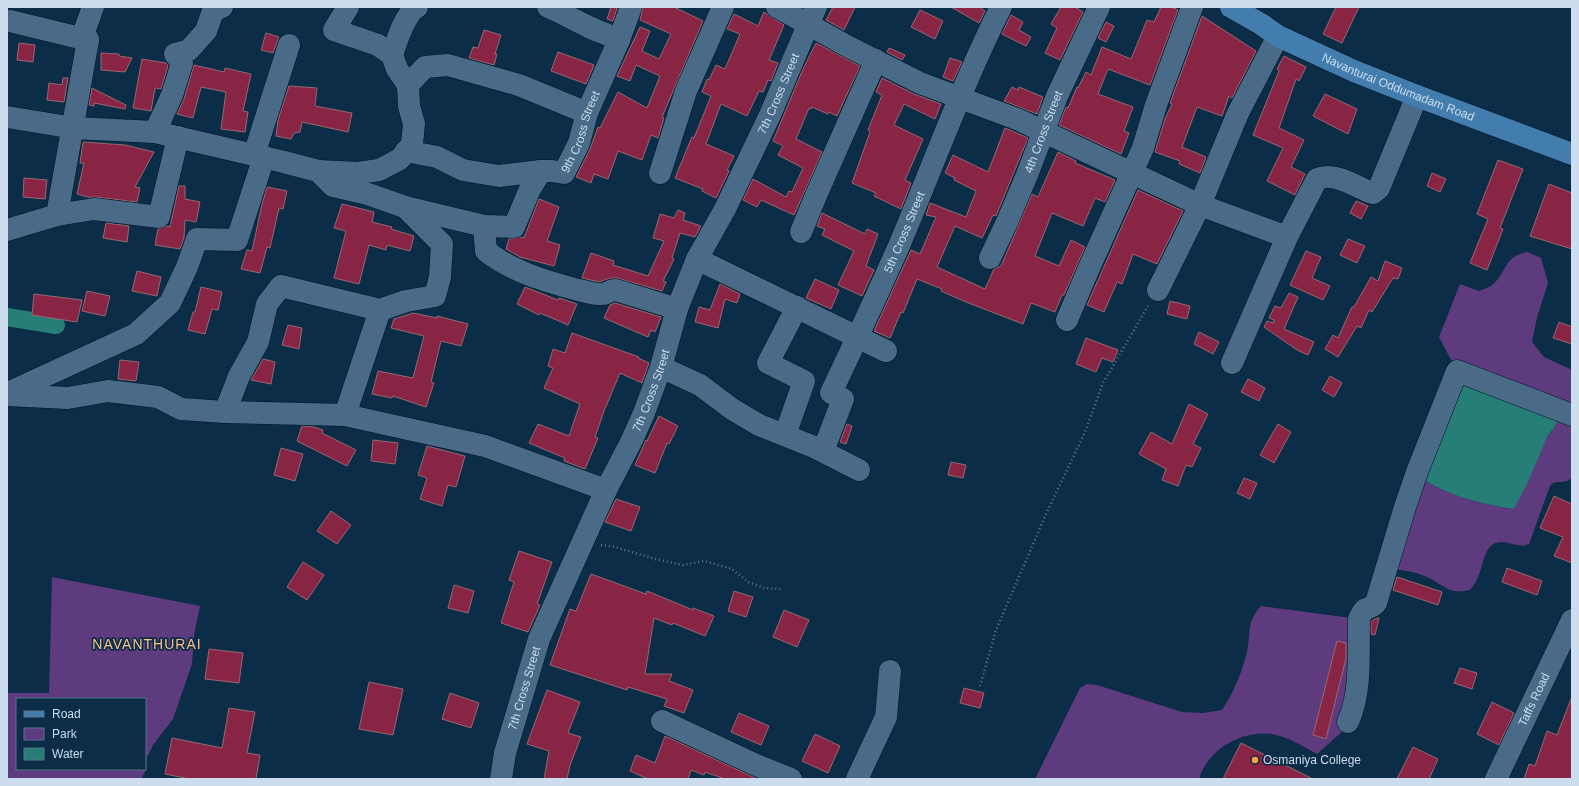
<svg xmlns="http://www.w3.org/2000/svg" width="1579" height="786" font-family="Arial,sans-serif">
	<rect width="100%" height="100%" fill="#0c2d47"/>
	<g fill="#5e3a7e" fill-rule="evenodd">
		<path d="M1527,252L1541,258L1548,283L1537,317L1532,342L1544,357L1572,370V478C1562,486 1556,478 1550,486L1529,544C1518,548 1511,542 1501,542C1483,543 1484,565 1478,577C1476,582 1473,586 1470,590C1447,595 1445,585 1427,577C1414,571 1400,570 1387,568L1424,480C1450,496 1484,505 1514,509L1548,435L1554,428L1561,414L1457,371L1439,337L1460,284L1479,291C1483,289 1488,288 1491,286C1508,273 1502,257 1527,252Z"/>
		<path d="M52,577L200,606L194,635L192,664L173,719L153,745L147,757L145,772L141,779H7V693H49ZM17,699H145V769H17Z"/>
		<path d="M1261,606L1359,619L1343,731L1317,754C1303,746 1288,737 1272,734C1242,730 1208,749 1199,779H1035L1080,688L1087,684L1097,685L1182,712L1203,713L1222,710C1233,694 1241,674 1246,656C1252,635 1245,623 1261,606Z"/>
	</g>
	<path fill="#277e76" d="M1477,383L1561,414L1554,428L1548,435L1527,484L1514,509C1484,505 1450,496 1424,480L1460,387Z"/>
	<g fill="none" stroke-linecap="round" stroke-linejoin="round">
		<path stroke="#277e76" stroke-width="18" d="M7,317L56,325"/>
	</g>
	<g fill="#892544" stroke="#966871">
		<path d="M611,7L617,8L613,21L607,19Z"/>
		<path d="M643,7H674L703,21L662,117L664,118L658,138L651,135L642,160L618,151L608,179L594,174L591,183L576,177L590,149L598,127L600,128L618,92L647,108L660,76L636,65L630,81L617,76L640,27L650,31L642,51L659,59L671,34L640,20Z"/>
		<path d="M833,7H855L844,30L826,20Z"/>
		<path d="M951,7H979L985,11L979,23Z"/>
		<path d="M1061,7H1075L1083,12L1060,60L1045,53L1057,28L1051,24Z"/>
		<path d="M1161,7H1171L1178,10L1150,85L1108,69L1098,94L1133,107L1124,131L1129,133L1121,154L1059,125L1066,107L1068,108L1077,87L1078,88L1086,72L1091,75L1102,47L1131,59L1147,20L1154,22Z"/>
		<path d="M1336,7H1359L1342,43L1323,34Z"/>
		<path d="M920,10L943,21L935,39L911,27Z"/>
		<path d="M764,12L784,25L769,60L778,63L771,81L768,80L763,92L759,91L747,116L721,104L706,144L734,156L727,170L729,171L716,198L702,191L703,189L675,178L692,137L694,138L711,96L702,92L707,79L709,80L716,65L725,69L740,34L727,29L734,14L758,26Z"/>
		<path d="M1011,15L1023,22L1019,30L1031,37L1026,46L1002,34Z"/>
		<path d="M1202,16L1256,51L1232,98L1229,96L1222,116L1197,107L1182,147L1206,157L1200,173L1179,164L1180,161L1155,152L1165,119L1172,104L1170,103Z"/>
		<path d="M1106,22L1114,26L1106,42L1098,38Z"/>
		<path d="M484,30L501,35L495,54H497L494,65L469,58L473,47L478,48Z"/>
		<path d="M266,33L279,37L273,53L261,50Z"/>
		<path d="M19,43L35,45L33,62L17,60Z"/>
		<path d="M816,43L860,66L837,116L829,112L828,114L812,107L811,109L809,108L796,139L822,152L794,215L761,200L757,207L743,200L753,179L786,197L789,191L792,192L803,168L778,155L783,146L773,141L803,69Z"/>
		<path d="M889,48L905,55L902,60L887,52Z"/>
		<path d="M558,52L594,65L586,84L551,71Z"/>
		<path d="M101,53L119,54V56L132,58L125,72L101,70Z"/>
		<path d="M1284,56L1306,67L1299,81L1296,79L1279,128L1304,140L1291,167L1305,174L1295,195L1267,181L1283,148L1253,135L1279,71L1277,69Z"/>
		<path d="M950,58L962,62L953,81L943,77Z"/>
		<path d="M142,59L166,63L168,66L161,89L155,88L151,111L133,108Z"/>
		<path d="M194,65L224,72L225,68L251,74L243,111L248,112L245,132L221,129L226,92L201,87L193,118L177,114L184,99Z"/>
		<path d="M63,78H68L64,102L47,100L49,83L62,85Z"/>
		<path d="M882,78L914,94L941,104L935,119L904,104L894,125L923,139L905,180L911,183L901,209L874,196L876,193L852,183L870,132L868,130L882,95L876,92Z"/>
		<path d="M289,86L317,88L315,106L352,113L348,132L302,122L300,132L294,133L291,139L276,136L278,120Z"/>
		<path d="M1012,87L1018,90L1019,87L1043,97L1037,114L1004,101Z"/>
		<path d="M92,88L126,105L125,109L94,103V106L89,105Z"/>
		<path d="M1325,94L1357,109L1348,134L1313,116Z"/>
		<path d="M1005,128L1028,138L996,216L993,215L982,238L955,226L937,267L985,289L994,269L1001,266L1032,194L1038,197L1058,152L1076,161L1075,163L1115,180L1105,202L1095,198L1083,226L1052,213L1035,256L1059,266L1071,240L1085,247L1064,295H1062L1055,312L1031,303L1023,324L966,302L941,291L942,289L917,279L903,313L901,312L890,338L874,331L911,250L920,254L936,217L926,215L930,203L966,217L976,191L954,180L955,178L945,173L953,155L988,172Z"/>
		<path d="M83,142L125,145L154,152L135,187L140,188L137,202L96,197H88L77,194L84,163H80Z"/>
		<path d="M1498,160L1523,169L1500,228L1503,229L1487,270L1470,263L1488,219L1477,214Z"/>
		<path d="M1432,173L1446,179L1440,192L1427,186Z"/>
		<path d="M24,178L47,180L45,199L23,197Z"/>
		<path d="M1549,184L1572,193V249L1530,236Z"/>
		<path d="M179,186H185V199L200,202L196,222L185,220L184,238L180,249L155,245L158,229L167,226L170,227Z"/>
		<path d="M267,187L287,191L283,209L279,208L270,248L267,247L260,273L241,269L247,250L252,251L262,204Z"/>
		<path d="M1138,190L1183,211L1157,264L1133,254L1122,284L1117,282L1104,312L1087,305Z"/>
		<path d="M539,199L559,207L547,241L560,245L554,266L520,257L506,249L509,239L521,237L524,238Z"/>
		<path d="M1356,201L1368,206L1361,219L1350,213Z"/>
		<path d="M342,204L374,212L372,222L392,227L391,229L414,236L410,251L387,245L386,250L369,245L359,284L334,278L346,231L334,228Z"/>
		<path d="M678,210L685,213L683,220L701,226L695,237L680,233L672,258L674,259L663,281L666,282L662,291L617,278H610L599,282L582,278L591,253L614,261L613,265L648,276L664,241L653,238L660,214L674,218Z"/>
		<path d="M822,213L865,234L867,229L878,234L866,266L874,270L862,296L838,285L854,251L822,235L825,229L817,226Z"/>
		<path d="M106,223L129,226L127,242L103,238Z"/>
		<path d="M1348,239L1365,246L1357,263L1340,255Z"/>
		<path d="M1306,251L1321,257L1312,278L1330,286L1323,300L1290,285Z"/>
		<path d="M1385,261L1402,268L1398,279L1393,278L1372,312L1369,310L1361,328L1357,326L1338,357L1325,349L1333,335L1338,338L1352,307H1354L1371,277L1378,281Z"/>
		<path d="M137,271L161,277L157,296L132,291Z"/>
		<path d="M815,279L839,290L831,309L806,298Z"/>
		<path d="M720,284L740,294L737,303L725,299L718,328L695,322L699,307L710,310Z"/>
		<path d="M201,287L222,292L218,310L212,309L205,334L188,330L193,312H195Z"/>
		<path d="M525,287L558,300L559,298L577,304L568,325L540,313L539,315L517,304Z"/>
		<path d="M87,291L110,296L105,316L82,311Z"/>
		<path d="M1289,293L1298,297L1284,329L1314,342L1308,355L1297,350L1264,327L1267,321L1273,323L1274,320L1269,318L1275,306L1281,308Z"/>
		<path d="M34,294L82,300L77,322L32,315Z"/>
		<path d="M1170,301L1190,306L1187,319L1167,314Z"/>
		<path d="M615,303L661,317L655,332L651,330L648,337L604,318L610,305Z"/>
		<path d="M413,313L437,318V316L468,324L461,346L441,341L431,382L434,383L426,407L393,396L392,398L372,394L378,371L413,378L424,336L391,328L394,319Z"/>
		<path d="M1559,322L1572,327V344L1553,338Z"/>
		<path d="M288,325L302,328L299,349L282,345Z"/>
		<path d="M1199,332L1219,342L1213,354L1194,344Z"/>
		<path d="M572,333L639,357L638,358L649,363L642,383L620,373L604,411L595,437L598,438L585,469L564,461L565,458L529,443L538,424L569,436L580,404L544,388L553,368L548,366L553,349L565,353Z"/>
		<path d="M1086,338L1118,350L1113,362L1102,358L1096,372L1076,364Z"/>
		<path d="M263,359L275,362L271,384L251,380Z"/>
		<path d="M120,360L139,362L136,381L118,379Z"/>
		<path d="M1330,376L1342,383L1334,397L1322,390Z"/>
		<path d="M1248,379L1265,388L1259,401L1241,392Z"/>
		<path d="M1189,404L1208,414L1193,444L1201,448L1192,467L1186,465L1178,486L1162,480L1166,469L1139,454L1151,432L1172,444Z"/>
		<path d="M659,416L678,426L669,444L667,443L655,473L635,465L646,440L647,441Z"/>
		<path d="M847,424L852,426L846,444L840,442Z"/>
		<path d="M1278,424L1291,432L1274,463L1260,455Z"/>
		<path d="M302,426L314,427L323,430L322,433L356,450L347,466L297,441Z"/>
		<path d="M373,440L398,443L395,464L371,461Z"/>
		<path d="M427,446L465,456L456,487L448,485L442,506L420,499L427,478L418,475Z"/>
		<path d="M281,448L303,454L295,481L274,475Z"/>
		<path d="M951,462L966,465L963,478L948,475Z"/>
		<path d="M1244,478L1257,483L1250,499L1237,493Z"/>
		<path d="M1554,496L1572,504V563L1554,556L1563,537L1540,528Z"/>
		<path d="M616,499L640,507L631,531L605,522Z"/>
		<path d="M331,511L351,525L337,544L317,531Z"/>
		<path d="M519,551L552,562L537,604L540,605L528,632L501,623L514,582L509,580Z"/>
		<path d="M303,562L324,575L307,600L287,587Z"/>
		<path d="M1507,568L1542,581L1537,595L1502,582Z"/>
		<path d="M591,574L646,594L647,591L693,610V608L714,616L705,636L673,623L672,625L654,618L645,674H672L669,681L693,690L684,713L664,706L667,699L628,687L627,690L550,665L570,609L576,611Z"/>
		<path d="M1397,577L1442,592L1438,605L1393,590Z"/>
		<path d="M454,585L474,591L468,613L448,608Z"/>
		<path d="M734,591L753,597L746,617L728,611Z"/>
		<path d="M784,610L809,620L797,647L773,637Z"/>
		<path d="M1377,618H1379L1375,635L1371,634V622L1373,620Z"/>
		<path d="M1337,641L1346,643V658L1326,739L1313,735Z"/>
		<path d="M209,649L243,653L239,683L205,679Z"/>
		<path d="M1460,668L1477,673L1472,689L1454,683Z"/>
		<path d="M369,682L403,689L393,735L359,729Z"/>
		<path d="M964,688L984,693L980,708L960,703Z"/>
		<path d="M547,690L580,702L568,733L581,737L570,765L567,779H544L549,751L527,744Z"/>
		<path d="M450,693L479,703L471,728L442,719Z"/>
		<path d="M1571,699H1572V779H1524L1529,764L1535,766L1547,731L1557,735Z"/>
		<path d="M1492,702L1514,713L1499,745L1477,734Z"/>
		<path d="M229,708L255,712L247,753L260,755L256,779H190L165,774L172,738L222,748Z"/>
		<path d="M739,713L769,726L761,745L731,732Z"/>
		<path d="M815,734L840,746L828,773L802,761Z"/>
		<path d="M665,736L751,776L757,779H725L705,772L704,775L691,770L688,779H648L630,771L636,755L655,763Z"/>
		<path d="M1241,743L1313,779H1223Z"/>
		<path d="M1413,747L1438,759L1429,779H1397Z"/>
	</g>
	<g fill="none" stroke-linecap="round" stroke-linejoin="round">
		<defs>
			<g id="minor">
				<path d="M348,7L334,30L378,45L392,55L397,69L408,85"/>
				<path d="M548,7C561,12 572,19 585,25C596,31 608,34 619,40"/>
				<path d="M777,7L847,46L920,83L1017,119L1200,205L1287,237"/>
				<path d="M10,21L88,40L57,215"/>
				<path d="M88,40L84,32L93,7"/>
				<path d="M392,55C397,41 404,15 417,7"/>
				<path d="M7,117L74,128L155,132L284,162L318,171L333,186L368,194L405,207L484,226L486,251C513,272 545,281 578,290C585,291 595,295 602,294C608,294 610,289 616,290L677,309"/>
				<path d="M155,132L172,95L182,63L175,54L189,50L206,31L213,11L222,7"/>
				<path d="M406,151L437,157L463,170L499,176L541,171"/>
				<path d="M254,155L289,45"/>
				<path d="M318,171L358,173L379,170L400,159L412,144L414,124L409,106L408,85L425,67L448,65L519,85L587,113"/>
				<path d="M660,173L686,91L723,7"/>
				<path id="s1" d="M484,226L514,227L530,189L541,171H552L564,173L579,143L587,113L619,40L631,7"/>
				<path d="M7,230L57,215L94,209L159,217L178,137"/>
				<path d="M801,232L817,193L876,60"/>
				<path id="s2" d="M990,258L1007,222L1027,175L1057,96L1099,7"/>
				<path d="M697,259L886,351"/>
				<path d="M1158,290L1200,205L1238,113L1278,36"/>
				<path d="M1067,320L1089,268L1143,148L1156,105L1192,7"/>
				<path d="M1232,363L1287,237L1317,179C1333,172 1352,184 1367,191L1373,193L1379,188L1417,96"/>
				<path d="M661,367L700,385L732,409L759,425L814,447L859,470"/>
				<path d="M8,393L136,334L170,303L187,267L197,239L237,240L264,157"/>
				<path d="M7,395L68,398L108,391L158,397L181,409L225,412L345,415L485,446L606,490"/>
				<path d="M225,412L239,376L258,342L267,304L281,286L380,310L406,301L435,296L440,277L442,244L405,207"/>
				<path d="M345,415L380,310"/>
				<path d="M785,435L804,381L768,363L797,307"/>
				<path id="s3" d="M823,451L843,399L831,393C855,342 879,292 901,241C934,163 963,83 1001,7"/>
				<path d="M662,721L756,765L791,779"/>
				<path d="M1348,722C1362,691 1358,653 1359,619C1366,603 1368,612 1376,603L1405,507L1417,472L1457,371L1572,415"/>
				<path id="s4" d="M501,779L505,753L539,639L606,490L632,440L644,413L661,367L677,309L697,259L725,209L770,115L808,25L816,7"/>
				<path d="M857,779L886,717L890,671"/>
				<path id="s5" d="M1496,779L1572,620"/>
			</g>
			<g id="major">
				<path id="s6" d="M1231,7L1261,24L1278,36L1354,71L1417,96L1572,154"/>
			</g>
		</defs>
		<use href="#minor" stroke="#001427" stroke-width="23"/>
		<use href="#major" stroke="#001427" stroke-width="23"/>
		<g stroke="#5e798f" stroke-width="2.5" stroke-dasharray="1 3" stroke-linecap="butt">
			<path d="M601,545L615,547L655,559L683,565L704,561L732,569L748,582L764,588L783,589"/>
			<path d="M980,686L996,630L1046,514L1085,432L1103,383L1148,306"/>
		</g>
		<use href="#minor" stroke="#4a6b88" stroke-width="22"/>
		<use href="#major" stroke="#437dae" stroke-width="22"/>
	</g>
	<circle fill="#f4a345" stroke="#0c2d47" stroke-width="1.5" cx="1255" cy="760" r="4"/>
	<g text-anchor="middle" stroke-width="3.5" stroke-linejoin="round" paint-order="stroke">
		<g font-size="12" fill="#cbddee" stroke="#0c2d47">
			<text dy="4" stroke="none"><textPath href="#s6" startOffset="186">Navanturai Oddumadam Road</textPath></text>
			<text dy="4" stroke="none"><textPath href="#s4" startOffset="742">7th Cross Street</textPath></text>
			<text dy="4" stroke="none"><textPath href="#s1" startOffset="160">9th Cross Street</textPath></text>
			<text dy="4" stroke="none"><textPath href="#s2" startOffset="137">4th Cross Street</textPath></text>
			<text dy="4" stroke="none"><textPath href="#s3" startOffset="246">5th Cross Street</textPath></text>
			<text dy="4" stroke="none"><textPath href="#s4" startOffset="418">7th Cross Street</textPath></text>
			<text dy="4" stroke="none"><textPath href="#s4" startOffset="94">7th Cross Street</textPath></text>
			<text dy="4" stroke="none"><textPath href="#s5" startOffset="88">Taffs Road</textPath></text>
		</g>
		<g font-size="12" fill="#cbddee" stroke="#0c2d47" text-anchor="start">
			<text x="1263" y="764">Osmaniya College</text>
		</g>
		<g font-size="14" letter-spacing="1" fill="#fbc287" stroke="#0c2d47">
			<text x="147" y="649">NAVANTHURAI</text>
		</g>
	</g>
	<rect width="1579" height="786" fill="none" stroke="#cbddee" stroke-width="16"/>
	<rect x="16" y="698" width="130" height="72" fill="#0c2d47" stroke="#58738a"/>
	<rect x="24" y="711" width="20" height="6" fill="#437dae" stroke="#58738a"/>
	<text x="52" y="718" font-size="12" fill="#cbddee">Road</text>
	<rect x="24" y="728" width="20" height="12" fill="#5e3a7e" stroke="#58738a"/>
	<text x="52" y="738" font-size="12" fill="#cbddee">Park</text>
	<rect x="24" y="748" width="20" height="12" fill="#277e76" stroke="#58738a"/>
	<text x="52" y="758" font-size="12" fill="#cbddee">Water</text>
</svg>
